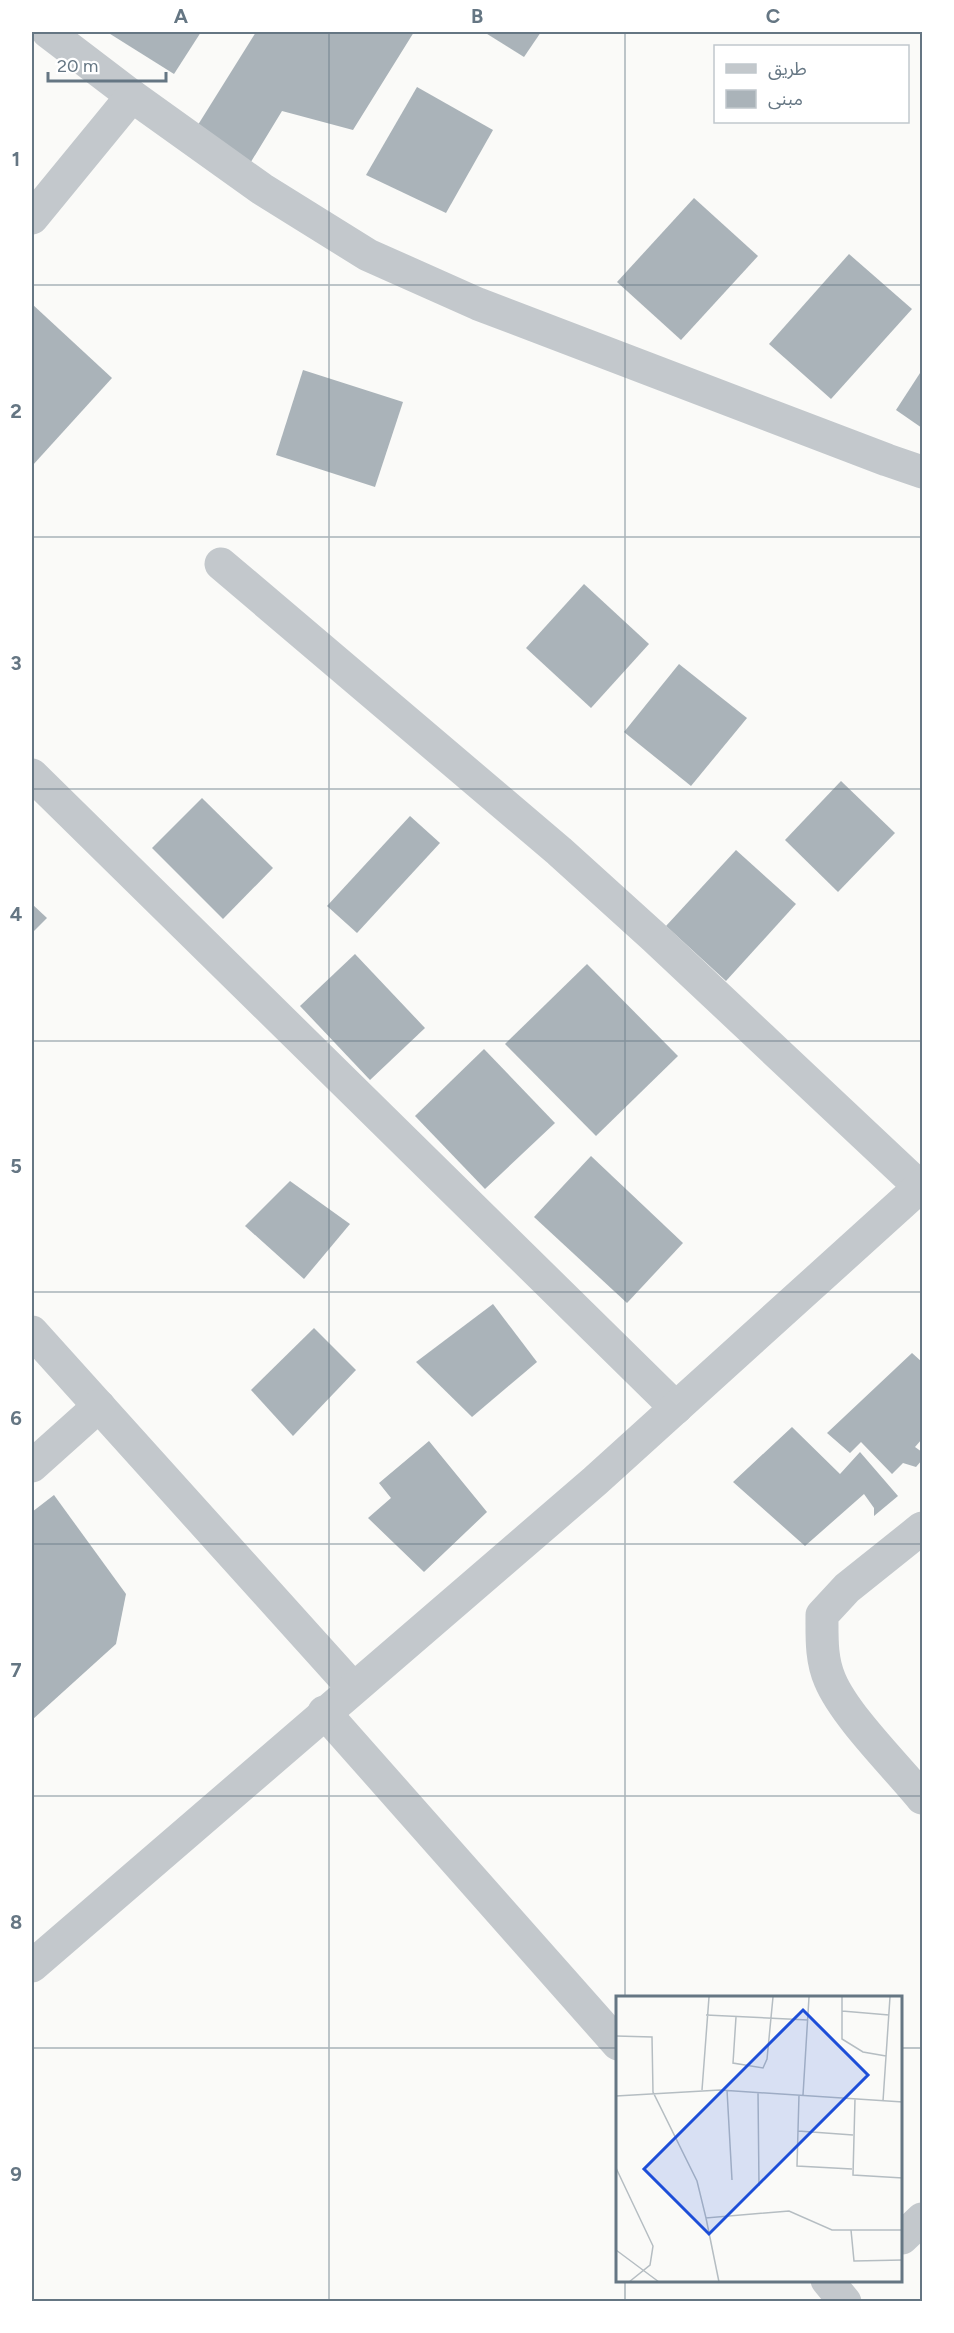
<svg xmlns="http://www.w3.org/2000/svg" width="954" height="2333" font-family="Figtree,'Noto Sans Arabic',sans-serif">
	<rect width="100%" height="100%" fill="#fafaf8"/>
	<g fill="#aab3b9">
		<path d="M107,32H201L174,74Z"/>
		<path d="M256,32H414L353,130L282,111L246,170L191,136Z"/>
		<path d="M484,32H541L524,57Z"/>
		<path d="M417,87L493,130L446,213L366,175Z"/>
		<path d="M694,198L758,256L681,340L617,282Z"/>
		<path d="M849,254L912,309L831,399L769,344Z"/>
		<path d="M32,304L112,378L32,466Z"/>
		<path d="M303,370L403,402L375,487L276,455Z"/>
		<path d="M922,370V428L896,410Z"/>
		<path d="M584,584L649,644L591,708L526,648Z"/>
		<path d="M679,664L747,718L691,786L624,732Z"/>
		<path d="M841,781L895,833L838,892L785,840Z"/>
		<path d="M202,798L273,868L223,919L152,848Z"/>
		<path d="M410,816L440,843L357,933L327,906Z"/>
		<path d="M736,850L796,904L726,981L666,926Z"/>
		<path d="M32,904L47,918L32,933Z"/>
		<path d="M355,954L425,1028L370,1080L300,1006Z"/>
		<path d="M587,964L678,1056L596,1136L505,1044Z"/>
		<path d="M484,1049L555,1123L485,1189L415,1116Z"/>
		<path d="M591,1156L683,1243L627,1303L534,1217Z"/>
		<path d="M290,1181L350,1224L304,1279L245,1226Z"/>
		<path d="M493,1304L537,1362L472,1417L416,1362Z"/>
		<path d="M314,1328L356,1370L293,1436L251,1390Z"/>
		<path d="M912,1353L922,1362V1439L915,1447L922,1452V1460L916,1467L903,1463L892,1474L861,1442L850,1453L827,1433Z"/>
		<path d="M792,1427L840,1474L860,1452L898,1496L874,1516V1508L864,1494L805,1546L733,1482Z"/>
		<path d="M429,1441L487,1512L424,1572L368,1518L391,1498L379,1483Z"/>
		<path d="M54,1495L126,1594L116,1644L32,1720V1512Z"/>
	</g>
	<g fill="none" stroke-linecap="round" stroke-linejoin="round">
		<g stroke="#c3c8cc" stroke-width="33">
			<path d="M48,32L132,96"/>
			<path d="M32,218L132,96L262,189L368,255L478,304L887,460L922,472"/>
			<path d="M221,564L559,851L654,937L920,1187"/>
			<path d="M32,775L676,1408"/>
			<path d="M32,1332L353,1688"/>
			<path d="M32,1466L99,1406"/>
			<path d="M922,1528L847,1588L822,1615C822,1637 821,1660 830,1680C845,1716 896,1766 922,1798"/>
			<path d="M324,1712L618,2044"/>
			<path d="M32,1966L595,1481L922,1185"/>
			<path d="M902,2238L922,2219"/>
			<path d="M827,2280L845,2302"/>
		</g>
	</g>
	<path fill="none" stroke="#657683" stroke-width="1.5" stroke-opacity="0.55" d="M329,32V2302M625,32V1997M32,285H922M32,537H922M32,789H922M32,1041H922M32,1292H922M32,1544H922M32,1796H922M32,2048H618M902,2048H922M625,2280V2302"/>
	<g transform="translate(616 1996)">
		<rect width="286" height="286" fill="#fafaf8"/>
		<path fill="none" stroke="#b5bdc2" stroke-width="1.5" d="M226,1V43L247,56L270,60M226,15L273,19M90,19L192,24M120,21L117,67L147,72L151,63L157,1M0,40L36,41L37,96L81,185L90,222L173,215L216,234H287M86,94L93,1M111,94L116,184M142,96L143,190M183,99L181,170L236,173M187,99L193,1M0,100L104,94L287,106M239,103L237,179L287,182M267,105L274,1M182,135L237,139M0,172L37,250L34,269L13,286M90,222L103,286M235,234L238,265L287,264M0,254L43,286"/>
		<path fill="#1d4ed8" fill-opacity="0.15" stroke="#1d4ed8" stroke-width="3" d="M187,14L252,79L93,238L28,173Z"/>
		<rect width="286" height="286" fill="none" stroke="#657683" stroke-width="3"/>
	</g>
	<rect width="954" height="2333" fill="none" stroke="#ffffff" stroke-width="66"/>
	<rect x="714" y="45" width="195" height="78" fill="#ffffff" stroke="#c1c8cd" stroke-width="1.5"/>
	<rect x="726" y="64" width="30" height="9" fill="#c3c8cc" stroke="#c1c8cd" stroke-width="1.5"/>
	<text x="768" y="75" font-size="18" fill="#657683">طريق</text>
	<rect x="726" y="90" width="30" height="18" fill="#aab3b9" stroke="#c1c8cd" stroke-width="1.5"/>
	<text x="768" y="105" font-size="18" fill="#657683">مبنى</text>
	<path d="M48 72v9h118v-9" fill="none" stroke="#657683" stroke-width="3"/>
	<text x="57" y="72" font-size="18" fill="#657683" stroke="#ffffff" stroke-width="4.5" paint-order="stroke">20 m</text>
	<rect x="33" y="33" width="888" height="2267" fill="none" stroke="#657683" stroke-width="2"/>
	<g font-size="20" text-anchor="middle" font-weight="bold" fill="#657683">
		<text x="181" y="23">A</text>
		<text x="477" y="23">B</text>
		<text x="773" y="23">C</text>
		<text x="16" y="166">1</text>
		<text x="16" y="418">2</text>
		<text x="16" y="670">3</text>
		<text x="16" y="921">4</text>
		<text x="16" y="1173">5</text>
		<text x="16" y="1425">6</text>
		<text x="16" y="1677">7</text>
		<text x="16" y="1929">8</text>
		<text x="16" y="2181">9</text>
	</g>
</svg>
